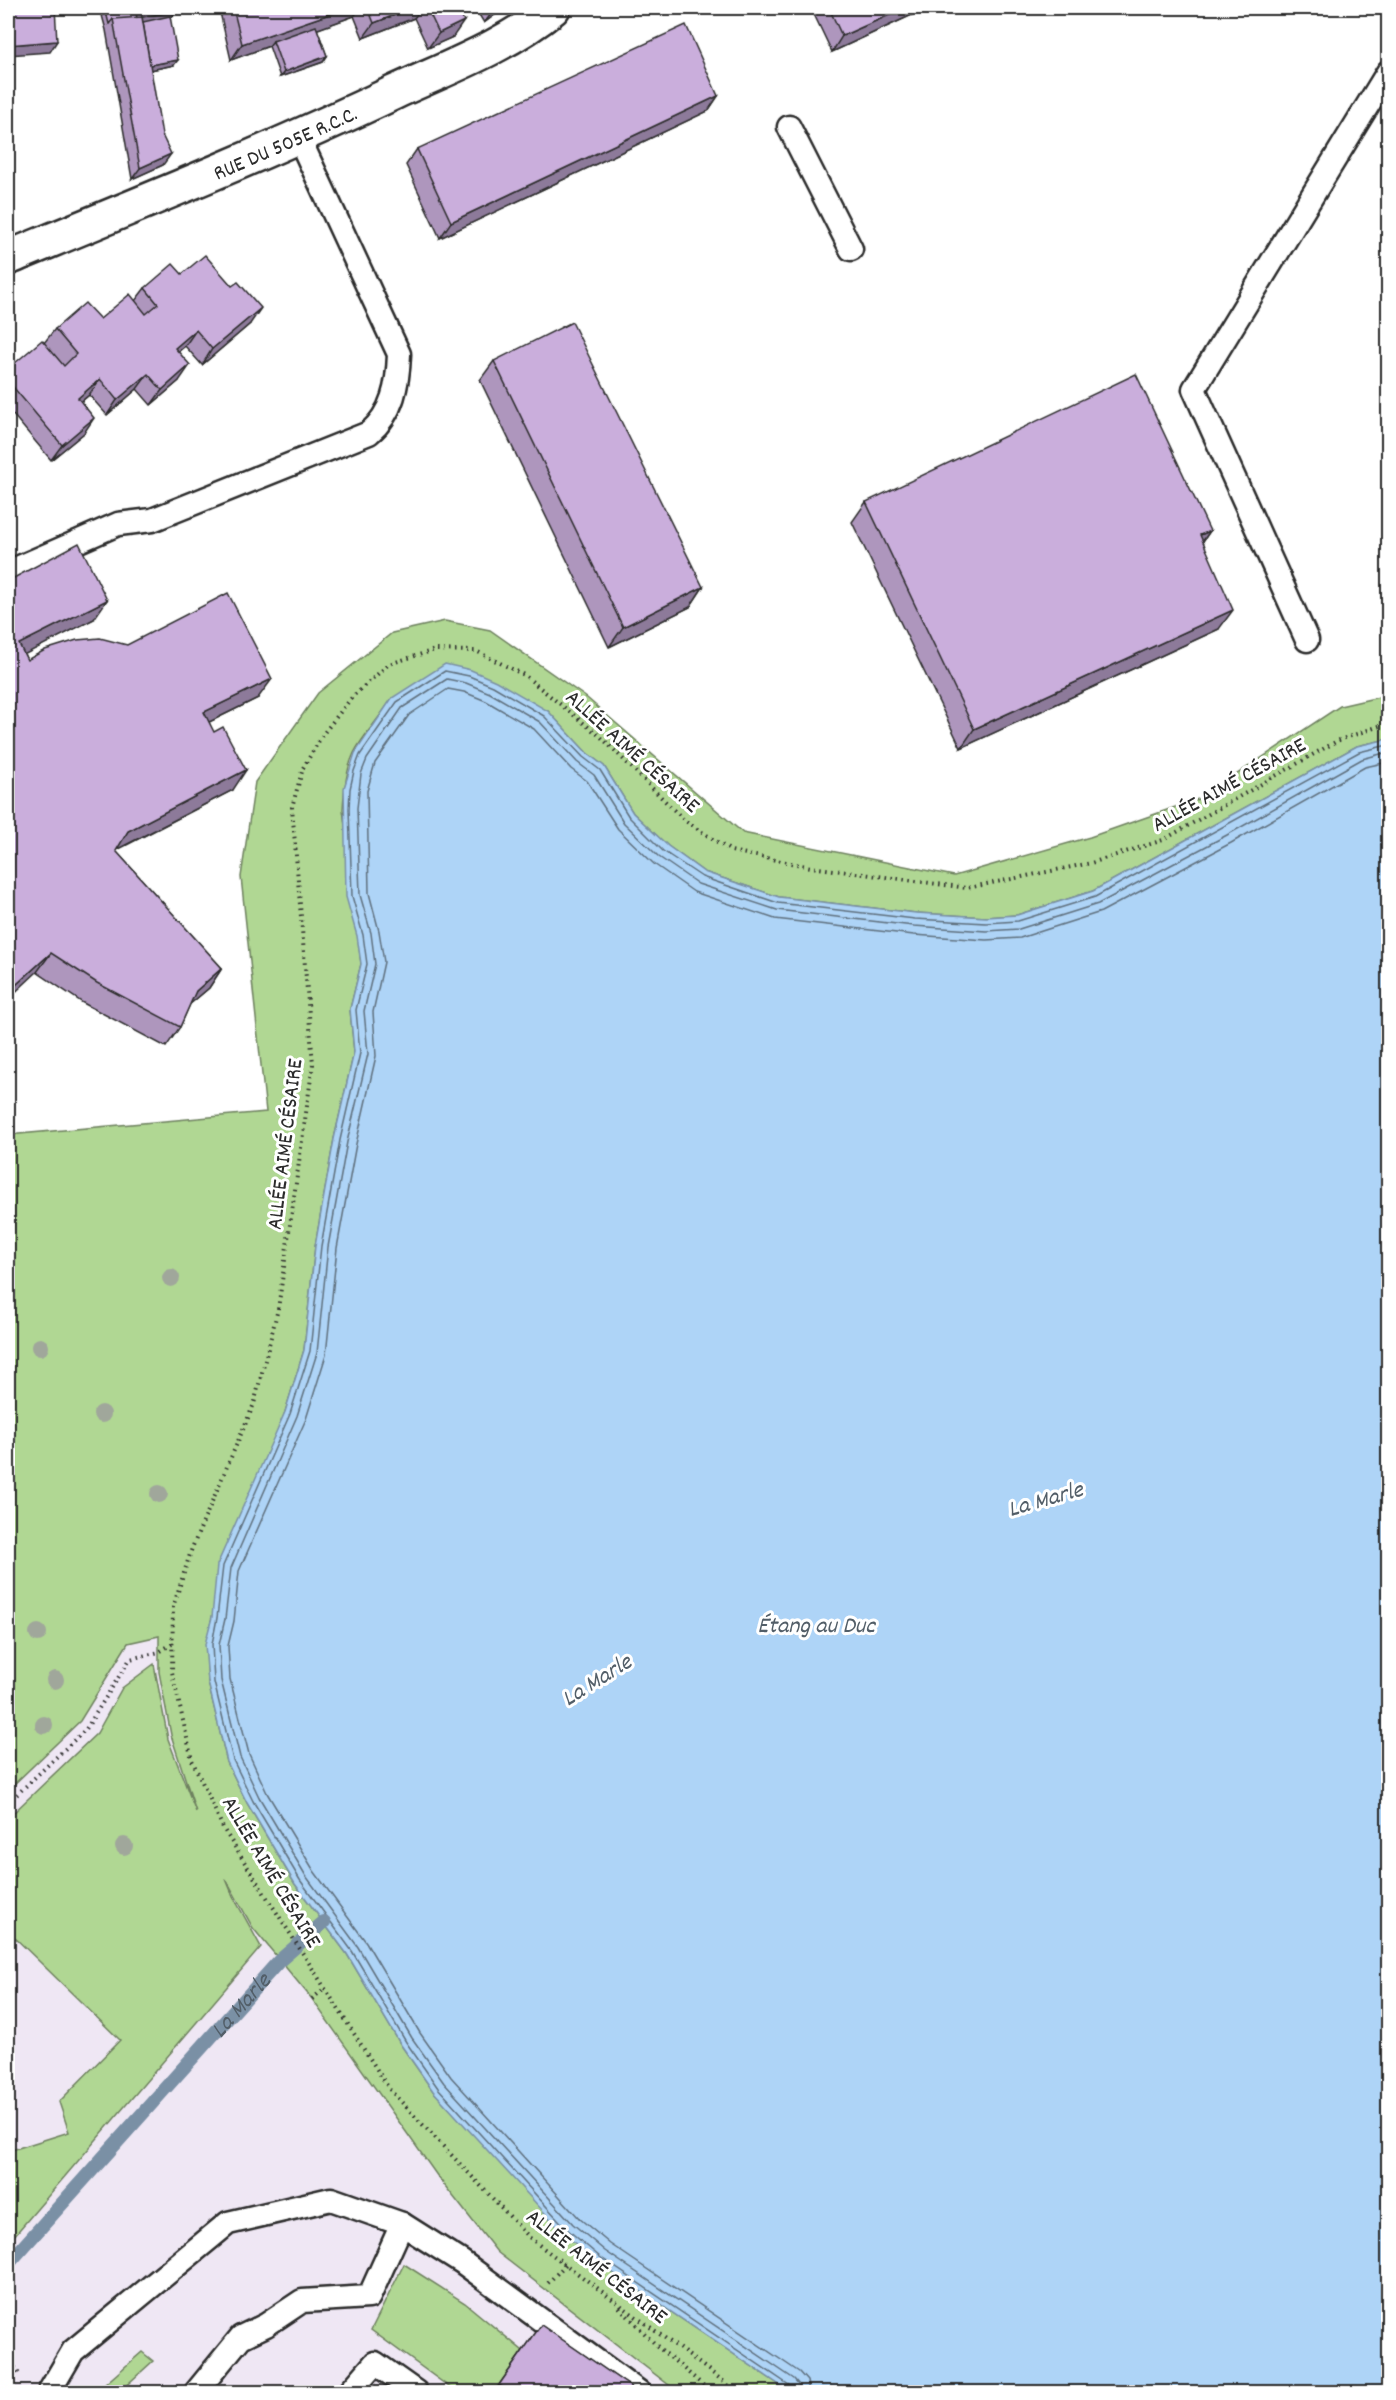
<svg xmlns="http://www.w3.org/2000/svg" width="1396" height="2400" font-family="Dekko,sans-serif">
	<rect width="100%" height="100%" fill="#fff"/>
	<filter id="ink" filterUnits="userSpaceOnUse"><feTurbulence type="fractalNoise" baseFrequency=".0167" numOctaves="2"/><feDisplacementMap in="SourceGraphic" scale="12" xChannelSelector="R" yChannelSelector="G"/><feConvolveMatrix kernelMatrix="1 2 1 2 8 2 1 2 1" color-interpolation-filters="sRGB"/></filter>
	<g filter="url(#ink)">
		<path fill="#efe7f4" d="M8,1135L303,1988L438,2177L497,2252L678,2392H8Z"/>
		<g fill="#b0d793" stroke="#6e815f" stroke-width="1.5">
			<path d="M445,621L490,630L587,698L743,833L954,876L1090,837L1201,798L1340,706L1388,695V739L1357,746L1093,891L1017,915L986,917L916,913L779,897L704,872L668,846L633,813L604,766L587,753L548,711L392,698C381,717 364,734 354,753C346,770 344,790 343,809L361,964L350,1009L354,1052L334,1139L315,1246L304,1350L285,1412L212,1617L206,1644L208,1682L227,1762L247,1803L295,1884L347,1954L401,2045L433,2091L597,2262L790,2392H678L497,2252L438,2177L312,1999L253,1928L226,1879L233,1896L261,1947L8,2243V2155L12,2150L69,2132L59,2102L120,2040L8,1931V1818L97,1733L122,1688L154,1664L168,1739L196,1812L171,1735L159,1672V1636L128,1643L80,1721L8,1790V1135L266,1112L241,877L255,782L318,693L392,633Z"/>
			<path d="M404,2264L465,2303L523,2351L494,2392H456L371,2330Z"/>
			<path d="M142,2352L153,2361L119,2392H96Z"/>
		</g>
		<path fill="#aed4f7" stroke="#7a90a5" stroke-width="1.5" d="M445,664L471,670L496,681L548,711L587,753L604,766L633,813L668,846L704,872L779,897L916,913L986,917L1017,915L1093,891L1357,746L1388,739V2392H790L597,2262L564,2234L433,2091L401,2045L347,1954L295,1884L247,1803L227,1762L208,1682L205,1644L212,1617L217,1565L285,1412L304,1350L315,1246L334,1139L354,1052L350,1009L361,964L357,936L346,897L344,788L355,753L392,698Z"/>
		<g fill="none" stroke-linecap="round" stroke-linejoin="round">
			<g stroke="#5f6f7d" stroke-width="1.5">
				<path d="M792,2392L789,2385L600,2257L568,2230L438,2088L406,2042L352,1951L300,1880L253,1801L233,1760L214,1682L212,1644L217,1618L223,1566L290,1414L310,1351L321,1246L340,1140L360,1053L356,1010L367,964L363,935L352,896L349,809L350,789L354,771L360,755L397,702L445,671L469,676L493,686L544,716L583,757L600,770L629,817L663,851L702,877L778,903L915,919L986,923L1018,921L1095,897L1359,752L1388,745"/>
				<path d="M800,2392L799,2385L794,2379L605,2251L573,2224L444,2083L412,2038L358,1947L306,1876L259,1797L240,1757L221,1680L219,1645L225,1619L231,1568L297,1416L317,1353L328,1247L347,1142L368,1054L364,1011L375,964L371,933L360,895L357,808L361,774L367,759L402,708L447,679L466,683L490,693L540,722L577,762L594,775L624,823L659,857L698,884L777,910L914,926L986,931L1019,929L1098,904L1227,835L1362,759L1388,752"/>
				<path d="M809,2392L807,2381L799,2372L610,2244L579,2218L451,2077L420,2033L366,1942L314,1871L267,1793L249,1754L230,1679L228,1646L234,1621L239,1571L306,1419L326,1355L337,1248L356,1144L376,1056L373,1012L384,962L379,931L369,893L367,791L375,763L409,715L448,689L464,692L486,701L534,729L571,769L587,781L618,829L654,864L694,892L775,919L914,935L986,940L1020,938L1101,912L1231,843L1365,767L1388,762"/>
			</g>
			<path stroke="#7a90a5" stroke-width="14" id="s1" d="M8,2264L279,1961L324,1922"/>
			<defs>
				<g id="lane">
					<path d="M789,127L851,249"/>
					<path d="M8,572L118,524L152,520L369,433C393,413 398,384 399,354L299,138"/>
					<path d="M1307,640L1194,389L1388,72"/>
					<path d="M49,2392L73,2351L228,2223L331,2199L402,2224L462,2262L639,2392"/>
					<path d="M196,2392L241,2337L266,2325L302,2301L369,2297L402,2224"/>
					<path d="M350,2392L375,2363L416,2392"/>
				</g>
				<g id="street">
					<path id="s2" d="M8,258C137,205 266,153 393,93C447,68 507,46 553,8"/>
				</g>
			</defs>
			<use href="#lane" stroke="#2b2b2b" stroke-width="27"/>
			<use href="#street" stroke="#2b2b2b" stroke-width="38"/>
			<g stroke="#2b2b2b" stroke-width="4" stroke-dasharray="1.5 4.5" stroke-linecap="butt">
				<path d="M8,1803L86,1729L130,1659L159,1652L172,1644"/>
				<path d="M312,1999L325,1988"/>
				<path d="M548,2283L566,2264"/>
				<path d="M619,2307L658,2347L711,2392"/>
				<path d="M8,2357L19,2374"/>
				<path d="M738,2392L531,2239L390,2090L224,1830L192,1760L172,1672L173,1607L192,1548L254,1404L278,1309L313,1064L292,807L303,768L323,734L353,696L389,664L435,650L476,651L524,675L601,737L684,820L731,851L811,867L967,888L1091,863L1163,840L1337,741L1388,723"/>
			</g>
			<use href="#lane" stroke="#fff" stroke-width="22"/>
			<use href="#street" stroke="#fff" stroke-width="33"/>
		</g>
		<g fill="#a0a79b">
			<circle cx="171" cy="1278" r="9"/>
			<circle cx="40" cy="1347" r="9"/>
			<circle cx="102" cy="1414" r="9"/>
			<circle cx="159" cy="1494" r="9"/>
			<circle cx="38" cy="1633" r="9"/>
			<circle cx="55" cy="1680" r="9"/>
			<circle cx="44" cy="1725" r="9"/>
			<circle cx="124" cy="1846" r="9"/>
		</g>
		<g fill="#ae96bd" stroke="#2b2b2b" stroke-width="1.5">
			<path d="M100,8H176L170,19L174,65L151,70L163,165L132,179L106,30Z"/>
			<path d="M219,8H457L453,37L428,48L414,18L363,38L354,16L317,29L327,56L323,62L280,77L269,46L231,60Z"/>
			<path d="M475,8H504L484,23Z"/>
			<path d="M811,8H927L832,52Z"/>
			<path d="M718,96L708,111L440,238L406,165L417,149Z"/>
			<path d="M182,274L250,324L202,365L185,346L178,352L179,381L151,405L137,389L107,415L89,395L81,402L84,433L51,460L8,409V369L44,343L55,329L100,319L135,301L145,288Z"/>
			<path d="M494,361L703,587L690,607L609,647L480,380Z"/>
			<path d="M866,502L1210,531L1203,541L1219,629L961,748L852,522Z"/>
			<path d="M8,581L94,619L24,654L27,660L258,698L209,722L233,790L117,850L116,851L222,968L209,988L190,1004L180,1027L166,1047L83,1003L37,972Z"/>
			<path d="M541,2325L638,2392H494Z"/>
		</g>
		<g fill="#8d7a9a" stroke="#2b2b2b" stroke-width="1.5">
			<path d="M347,8H361L354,16L274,45L273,41L269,46L231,60L242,44Z"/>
			<path d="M413,8H422L414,18L363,38L374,23Z"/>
			<path d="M498,8H504L484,23L492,13Z"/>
			<path d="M905,8H927L832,52L842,36Z"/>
			<path d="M176,11L169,21L134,28L142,17Z"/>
			<path d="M464,21L453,37L428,48L439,33Z"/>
			<path d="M57,41L50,52L8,55V45Z"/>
			<path d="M327,56L323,62L280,77L284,72Z"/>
			<path d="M178,60L174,65L141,72L145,66Z"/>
			<path d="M718,96L708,111L440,238L451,222Z"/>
			<path d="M8,112H15L11,117H8Z"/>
			<path d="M171,154L163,165L132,179L140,168Z"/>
			<path d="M261,308L250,324L202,365L212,349Z"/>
			<path d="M196,330L185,346L164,363L175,348Z"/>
			<path d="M190,365L179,381L151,405L162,390Z"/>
			<path d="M148,374L137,389L107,415L117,400Z"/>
			<path d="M100,379L89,395L67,413L78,398Z"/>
			<path d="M94,418L84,433L51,460L62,445Z"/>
			<path d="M1210,531L1196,551L1200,535Z"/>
			<path d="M703,587L690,607L609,647L623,627Z"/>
			<path d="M107,600L94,619L8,663L19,644Z"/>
			<path d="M1233,610L1219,629L961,748L974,729Z"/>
			<path d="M272,679L258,698L191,731L204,712Z"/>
			<path d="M246,770L233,790L114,851L128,831Z"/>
			<path d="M51,953L37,972L8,999V992Z"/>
			<path d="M222,968L209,988L182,1011L196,991Z"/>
		</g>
		<g fill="#caaedc" stroke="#2b2b2b" stroke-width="1.5">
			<path d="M8,8H55L57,41L8,45Z"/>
			<path d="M105,8H135L137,18L113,19L109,24Z"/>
			<path d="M140,8H176V11L142,17Z"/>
			<path d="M233,8H347L242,44Z"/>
			<path d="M368,8H413L374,23Z"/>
			<path d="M427,8H457L464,21L439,33Z"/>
			<path d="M488,8H498L492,13Z"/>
			<path d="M829,8H905L842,36Z"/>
			<path d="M170,16L178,60L150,65L143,22Z"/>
			<path d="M142,17L162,135L171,154L140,168L113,19Z"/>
			<path d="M686,25L718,96L451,222L417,149Z"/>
			<path d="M316,26L327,56L284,72L273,41Z"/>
			<path d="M8,83H13L15,112H8Z"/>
			<path d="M205,255L232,286L238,282L261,308L212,349L196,330L175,348L190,365L162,390L148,374L117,400L100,379L78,398L94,418L62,445L8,381V369L42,340L64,366L76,354L55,329L85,303L100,319L130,294L146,314L158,304L145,288L173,264L182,274Z"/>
			<path d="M572,322L703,587L623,627L494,361Z"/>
			<path d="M1136,374L1210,531L1200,535L1233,610L974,729L866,502Z"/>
			<path d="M79,543L107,600L19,644L27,660L45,650L77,640L100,638L127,645L228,593L272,679L204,712L214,732L223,727L246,770L128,831L116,851L222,968L196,991L180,1027L97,983L51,953L8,992V581Z"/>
			<path d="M541,2325L638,2392H510L499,2385Z"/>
		</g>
	</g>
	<g text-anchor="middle" stroke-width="6" stroke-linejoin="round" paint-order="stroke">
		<g font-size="22" fill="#2b2b2b" stroke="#fff">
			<text dy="8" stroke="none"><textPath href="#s2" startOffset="300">RUE DU 505E R.C.C.</textPath></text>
			<text transform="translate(634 750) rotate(42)" y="8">ALLÉE AIMÉ CÉSAIRE</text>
			<text transform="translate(1228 783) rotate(-29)" y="8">ALLÉE AIMÉ CÉSAIRE</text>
			<text transform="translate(283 1144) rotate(-83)" y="8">ALLÉE AIMÉ CÉSAIRE</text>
			<text transform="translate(273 1871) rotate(59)" y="8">ALLÉE AIMÉ CÉSAIRE</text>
			<text transform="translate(598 2265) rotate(38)" y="8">ALLÉE AIMÉ CÉSAIRE</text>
		</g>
		<g font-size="24" font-style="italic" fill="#525e68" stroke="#fff">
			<text transform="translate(1045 1498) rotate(-16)" y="8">La Marle</text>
			<text x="816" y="1632">Étang au Duc</text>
			<text transform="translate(596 1679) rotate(-32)" y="8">La Marle</text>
			<text dy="8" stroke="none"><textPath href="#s1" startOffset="348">La Marle</textPath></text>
		</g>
	</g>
	<rect width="1396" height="2400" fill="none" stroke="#fff" stroke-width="30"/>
	<rect x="15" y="15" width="1366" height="2370" fill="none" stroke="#2b2b2b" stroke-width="2" filter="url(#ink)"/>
</svg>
